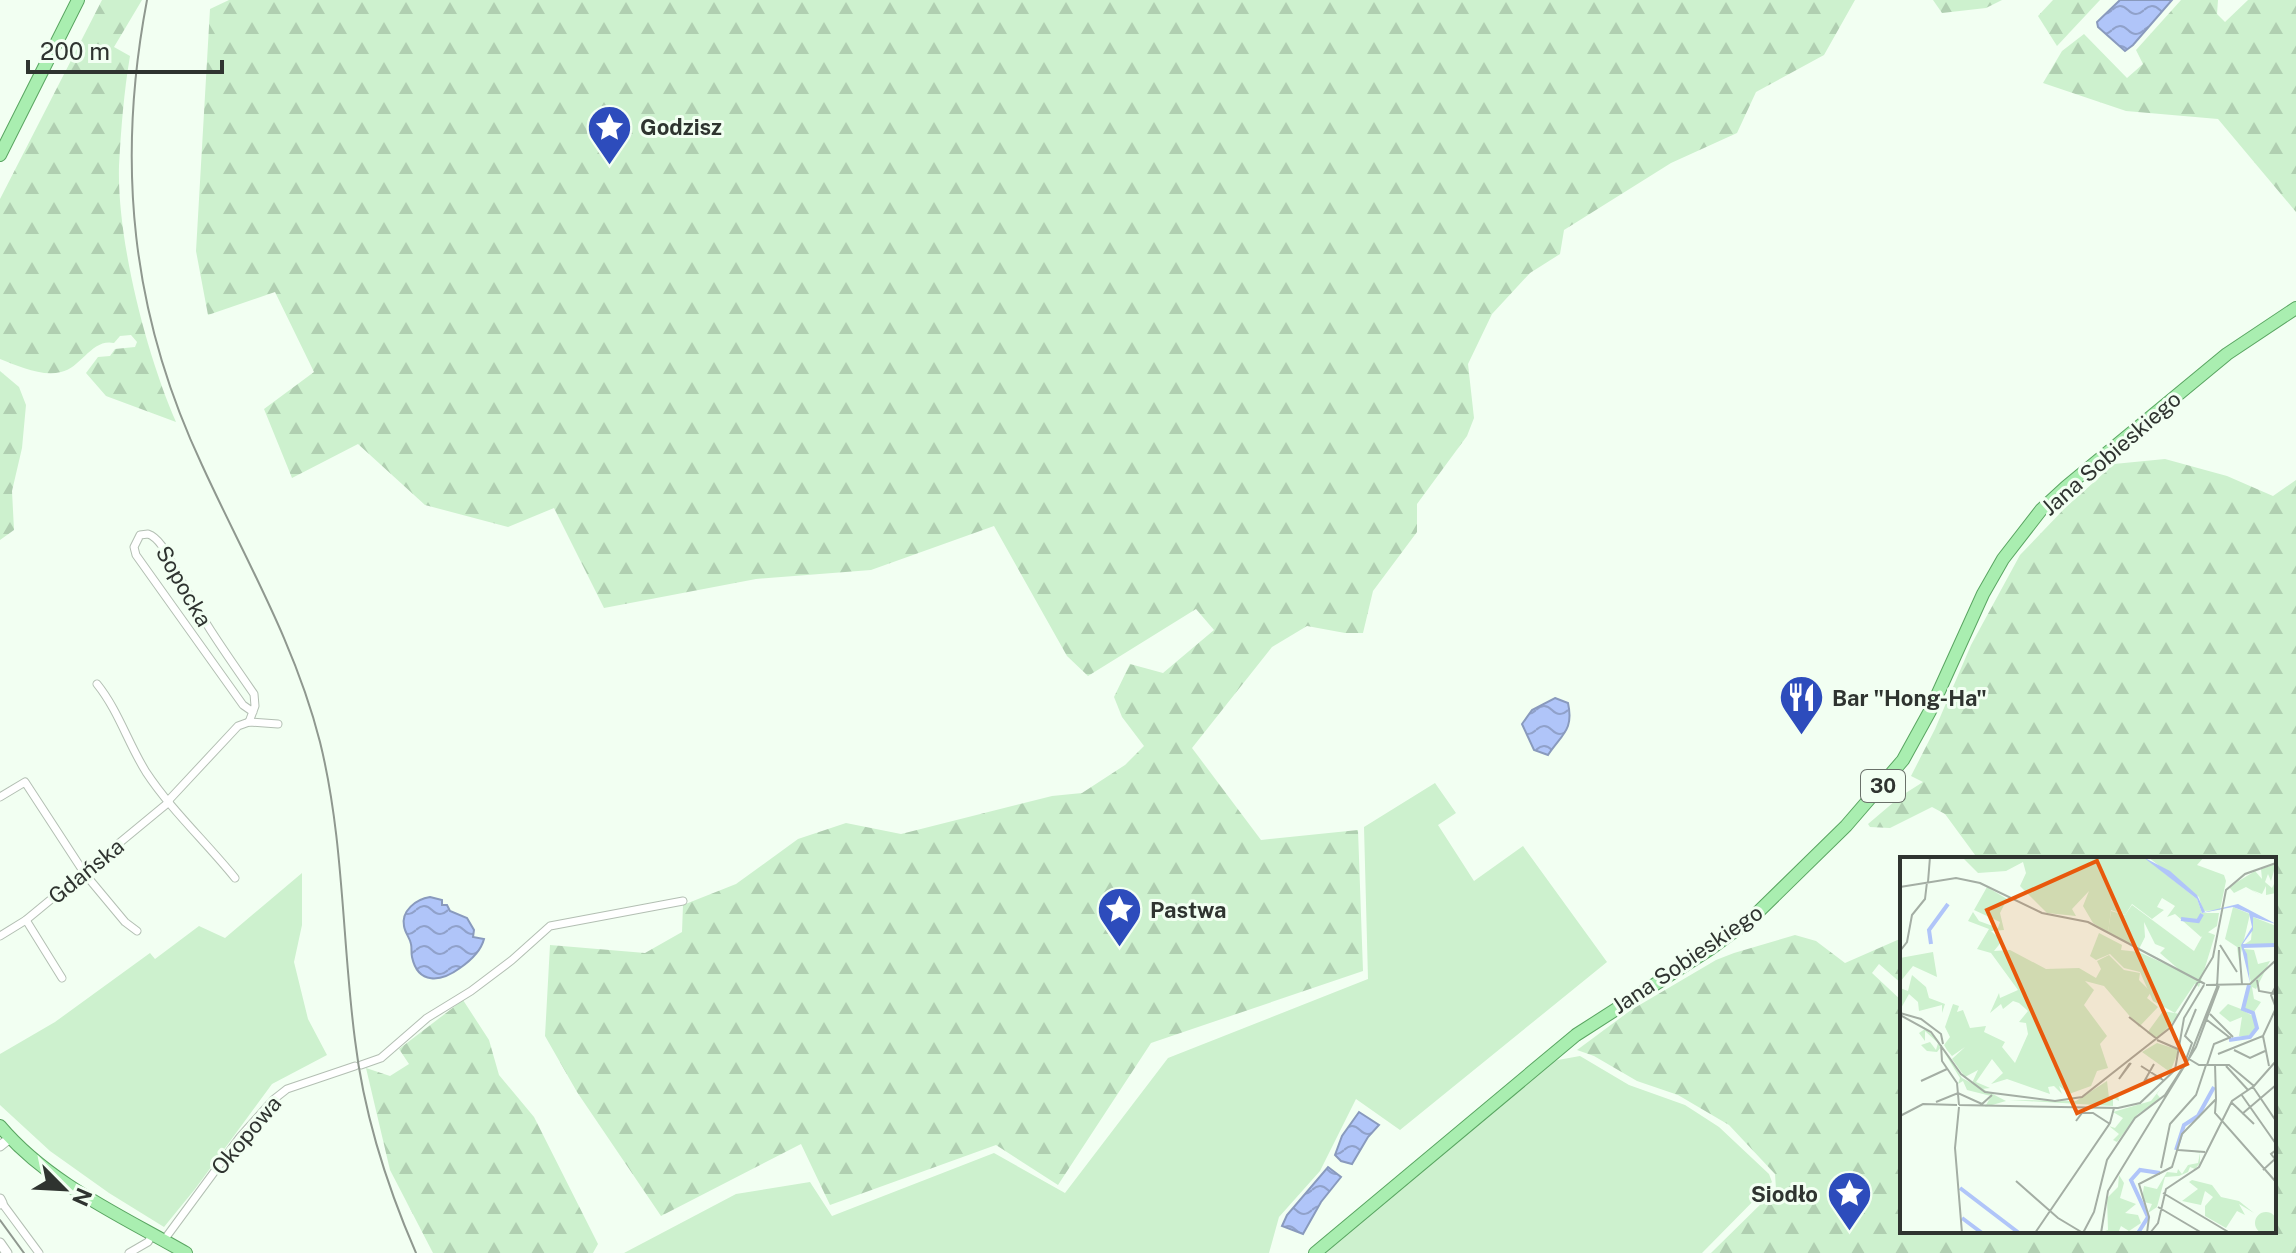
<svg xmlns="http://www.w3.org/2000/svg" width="2296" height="1253" font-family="'Public Sans',sans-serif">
	<defs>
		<pattern id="forest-firs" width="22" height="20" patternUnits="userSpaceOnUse" patternTransform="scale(2)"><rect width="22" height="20" fill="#cdf1ce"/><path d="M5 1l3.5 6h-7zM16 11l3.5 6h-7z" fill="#b0cfb1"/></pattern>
		<pattern id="water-waves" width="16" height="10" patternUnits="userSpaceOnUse" patternTransform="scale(2)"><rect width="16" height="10" fill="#b0c5f9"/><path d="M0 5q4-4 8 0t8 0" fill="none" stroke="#90a1ca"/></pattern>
	</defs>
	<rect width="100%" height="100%" fill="#f2fff2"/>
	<g fill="#cdf1ce">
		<path d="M1435,783L1456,813L1438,825L1474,881L1523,846L1607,962L1400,1130L1356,1099L1320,1171L1279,1217L1269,1253H624L736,1194L810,1182L832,1216L994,1153L1065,1193L1168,1058L1368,979L1364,827Z"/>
		<path d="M302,873V925L294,962L308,1019L327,1055L272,1084L195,1189L164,1227L109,1193L50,1151L0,1105V1054L55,1022L150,953L155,959L199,926L225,938Z"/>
		<path d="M1580,1056L1629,1085L1685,1105L1719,1127L1769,1174L1772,1182L1702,1253H1315L1541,1063Z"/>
	</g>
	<g fill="url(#forest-firs)">
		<path d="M102,0H142L114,47L130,56C124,91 121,129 119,166C117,240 146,353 176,422L106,396L86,373L98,357L110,356L115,349L135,347L137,342L131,335L120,336L114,343C92,338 81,368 61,372C42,377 18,366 0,359V199Z"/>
		<path d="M229,0H1855L1824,55L1756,92L1737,133L1671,163L1564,230L1560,254L1530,273L1492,314L1468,364L1474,418L1467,436L1417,504V532L1373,591L1363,633H1345L1307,626L1272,647L1192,748L1261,840L1358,830L1363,971L1151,1043L1058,1185L996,1145L830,1205L801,1144L661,1216L577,1092L545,1036L550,945L645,953L682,932L683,905L736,884L798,839L846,823L901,834L1052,796L1082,793L1125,765L1144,746L1122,717L1114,697L1130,664L1163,673L1214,630L1196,609L1088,676L1067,656L994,526L871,570L756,579L604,608L554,508L508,527L425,505L358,444L292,478L264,409L314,372L275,292L208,315L196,251L210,9Z"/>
		<path d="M1933,0H2002L1986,8L1942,13Z"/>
		<path d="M2053,0H2100L2057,46L2038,16Z"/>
		<path d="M2181,0H2218L2217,14L2225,22L2248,0H2296V212L2218,119L2126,111L2043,83L2062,51L2084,34L2127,78L2143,64L2136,50Z"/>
		<path d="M0,371L19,387L26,405L22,448L12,491L14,530L0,540Z"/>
		<path d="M2165,459L2227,476L2273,496L2296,480V1253H1711L1776,1189L1775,1174L1729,1125L1678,1095L1637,1081L1594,1056L1577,1050L1631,1010L1716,960L1734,953L1795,935L1816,941L1845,963L1902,938V984L1879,964L1872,973L1902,1001V1231H2274V859H1978L1945,814L1932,807L1890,828L1870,827L1868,824L1901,796L1923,782L1911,776L1935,729L1971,645L2020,555L2065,508L2114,464Z"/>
		<path d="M463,1000L489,1040L499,1075L534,1117L598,1244L593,1253H433L390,1170L366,1068L390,1076L409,1064L399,1049Z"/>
	</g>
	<g fill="url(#water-waves)" stroke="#899abd" stroke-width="2">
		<path d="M2120,0H2172L2133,45L2125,51L2098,27L2097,22Z"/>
		<path d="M1555,698L1568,703C1574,730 1562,734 1548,755L1534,750L1522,724L1532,710Z"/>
		<path d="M430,897L442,900V905H447L450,911L467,918L474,930L473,937L484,939C481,951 470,961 460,968C441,982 418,985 412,957C411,953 412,948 411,944C410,938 405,933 404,926C401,911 416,899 430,897Z"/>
		<path d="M1359,1112L1379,1125L1368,1137L1352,1164L1341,1161L1335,1155L1342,1136Z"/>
		<path d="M1328,1167L1341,1177L1321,1202L1303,1234L1282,1226L1287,1215Z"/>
	</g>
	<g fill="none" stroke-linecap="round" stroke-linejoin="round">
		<defs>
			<g id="minor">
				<path d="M97,684C118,710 128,743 146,772C171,810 206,842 235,878"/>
				<path d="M249,722L255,706L254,694C224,651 198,614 174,567C168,556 160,538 148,534L140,535L134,547L136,555L243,705L253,712"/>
				<path d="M0,797L25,782L85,874L125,922L137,931"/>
				<path d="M168,801L238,726L249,722L278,724"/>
				<path d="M26,920L62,978"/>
				<path d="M0,936L26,920L169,802"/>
				<path d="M361,1065L381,1058L427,1018L471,991L512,960L550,926L683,901"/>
				<path d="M2,1203L39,1253"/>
				<path d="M164,1240L240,1137L273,1100L287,1089L355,1066"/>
				<path d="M129,1253L148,1242L153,1234"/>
			</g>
			<g id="tertiary">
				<path d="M0,1146L10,1138"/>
				<path d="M0,1199L2,1203L0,1204"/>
				<path d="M0,1243L7,1253"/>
			</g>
			<g id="primary">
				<path d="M0,155L78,0"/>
				<path d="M0,1126C49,1184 122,1216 186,1253"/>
				<path d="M1315,1253L1576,1035L1710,949L1751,919L1846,826L1903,760L1930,711L1983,594L2003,559L2041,510L2066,487L2227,354L2296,308"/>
			</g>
		</defs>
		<use href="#minor" stroke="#b3bfb3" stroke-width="9"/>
		<use href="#tertiary" stroke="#b3bfb3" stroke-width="11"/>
		<use href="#primary" stroke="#59a561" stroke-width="14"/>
		<use href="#minor" stroke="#fff" stroke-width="7"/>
		<use href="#tertiary" stroke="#fff" stroke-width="9"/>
		<use href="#primary" stroke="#a9eeb0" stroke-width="12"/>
		<g stroke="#8f988f" stroke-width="2">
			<path d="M147,0C116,163 131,314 202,465C244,557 295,643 320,742C344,839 342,941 355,1040C364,1115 386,1184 416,1253"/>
			<path d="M0,1220L24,1253"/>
		</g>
	</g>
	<defs>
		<symbol id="sight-pin" viewBox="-11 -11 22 30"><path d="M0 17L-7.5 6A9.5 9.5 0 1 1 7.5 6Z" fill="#2d4cbc" stroke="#f2fff2"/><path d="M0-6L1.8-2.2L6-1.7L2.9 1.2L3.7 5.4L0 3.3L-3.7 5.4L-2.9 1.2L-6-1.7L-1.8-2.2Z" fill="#fff"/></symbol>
		<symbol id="restaurant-pin" viewBox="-11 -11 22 30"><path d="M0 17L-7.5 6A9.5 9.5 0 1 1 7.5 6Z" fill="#2d4cbc" stroke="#f2fff2"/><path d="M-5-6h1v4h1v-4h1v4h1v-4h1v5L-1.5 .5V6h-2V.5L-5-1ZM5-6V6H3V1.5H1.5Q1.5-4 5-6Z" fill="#fff"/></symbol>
	</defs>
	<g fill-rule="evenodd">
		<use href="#sight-pin" x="584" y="102" width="51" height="69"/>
		<use href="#restaurant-pin" x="1776" y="672" width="51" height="69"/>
		<use href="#sight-pin" x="1094" y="884" width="51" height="69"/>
		<use href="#sight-pin" x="1824" y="1168" width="51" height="69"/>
	</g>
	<g text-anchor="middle" stroke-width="6" stroke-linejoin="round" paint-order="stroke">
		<rect fill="#f2fff2" stroke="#6a716a" stroke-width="2" x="1861" y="770" width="44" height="32" rx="6"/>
		<g font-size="20" font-weight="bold" fill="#2f3430">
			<text x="1883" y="793">30</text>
		</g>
		<g font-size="22" font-weight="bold" fill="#2f3430" stroke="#f2fff2" text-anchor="start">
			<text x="640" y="135">Godzisz</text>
			<text x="1832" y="706">Bar "Hong-Ha"</text>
			<text x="1150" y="918">Pastwa</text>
			<text x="1818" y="1202" text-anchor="end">Siodło</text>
		</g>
		<g font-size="22" fill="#2f3430" stroke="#f2fff2">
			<text transform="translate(2111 453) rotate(-41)" y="8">Jana Sobieskiego</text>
			<text transform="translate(184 586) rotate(60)" y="8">Sopocka</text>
			<text transform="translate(86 871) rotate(-39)" y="8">Gdańska</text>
			<text transform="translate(1687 959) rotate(-34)" y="8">Jana Sobieskiego</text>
			<text transform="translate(246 1135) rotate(-50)" y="8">Okopowa</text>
		</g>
	</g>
	<g transform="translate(1900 857)">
		<rect width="376" height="376" fill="#f2fff2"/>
		<path d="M232,48L294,94L305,74L315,78L299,130L260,96L265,91L255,87L244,65L245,80L239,92L208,75L211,54L225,58ZM353,60L376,69V88L342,89L351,83ZM199,76L222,88L221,93L239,95L298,122L275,156L253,144L240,115L224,111L210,97L196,103L190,99ZM344,92L354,93L358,107L370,104L356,132L352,130L354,142L361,145L354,155L344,152L351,126ZM346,142L342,153L353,159L356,171L347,180L339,179L342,160L330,165L319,156L328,147L341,152ZM257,186L279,193L270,215L242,195ZM261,231L257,237L261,242L238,257L217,285L213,283L219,277L209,269L215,271L223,261L213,255L251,244ZM219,318L224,326L220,341L236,347L225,356L238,358L241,366L229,374L221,369L218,376L202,375L208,373L207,341L218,330Z" fill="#cdf1ce"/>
		<path d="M62,0H244L297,42L302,56H319L317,69L301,80L275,57L267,60L275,49L262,41L257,50L264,53L252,62L232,47L225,58L211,53L208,76L193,66L183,49L189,34L172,52L176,59L147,56L120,29L126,16L123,5L106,14L78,16ZM248,0H304L297,8L324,18L326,24L320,53L303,54L299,40ZM376,7L371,24L368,17L365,25L372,31L376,23V36L366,38V29L362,37L352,33L362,39L346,30L334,36L329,30L355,14L362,22L361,12ZM87,30L107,42L100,56L104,73L91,74L102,84L94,94L110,93L146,112L179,111L196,121L201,112L197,104L209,98L224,113L240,116L239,123L251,135L247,141L258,150L239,170L204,129L185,124L194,133L184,148L207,179L200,187L208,211L197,214L191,229L169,237L159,229L162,237L154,229L148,230L150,237L107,222L91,227L103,216L92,202L76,225L90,231L82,232L72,226L78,213L65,220L52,202L65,190L52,199L47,193L44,188L50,180L45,170L53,147L59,149L57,155L63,153L70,171L86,169L84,175L105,185L102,190L115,206L128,177L126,166L119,165L128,154L119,146L113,144L103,152L101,147L90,156L99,136L100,141L118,133L91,96L77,92L89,72L68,64L73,55L79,64L98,71L100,65L74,53ZM333,50L350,57L339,104L337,90L325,82ZM33,95L37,120L13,109L0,125V101ZM12,118L26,130L29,141L45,147L42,156V148L19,154L18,145L9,137L0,153V131L8,134ZM263,154L280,157L257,182L247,176ZM16,166L25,171L37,182L62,221L106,244L85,250L91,239L67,233L63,224L58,227L60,221L41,190L37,195L27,194L21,188L30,185L36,193L38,186L25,174V184L19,176L25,172ZM207,224L209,241L233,232L218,238L219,244L213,241V249L109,243L176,244ZM284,293L300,294V306L295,312L290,310L288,315L279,319L265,320L257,350L248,356L252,347L244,345L242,341L244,329L257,332L267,315L277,316L278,312L282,317L288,308L298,306L300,296ZM292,323L312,328L321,340L339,344L354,356L339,347L345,358L337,354L326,371L305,359V349L313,340L305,334L301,348L282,344L298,332L289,325ZM355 366a11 11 0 1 1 22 0a11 11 0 1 1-22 0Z" fill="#cdf1ce"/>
		<path d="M243,0L270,14L297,38L305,55L338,47L376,67L353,60V73L342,88L347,97L350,126L341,88L352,70L349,56L333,50L302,56L297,42Z" fill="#b0c5f9"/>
		<path fill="none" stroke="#b0c5f9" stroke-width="4" d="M281,62L298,64L302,57M31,87L29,73L48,47M342,89L376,88M329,183L350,180L357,171L353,156L343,152L349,128M276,293L284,268L298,259L314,230M60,331L119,376M62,361L82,376M238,376L248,360L231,323L240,313L260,316"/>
		<path fill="none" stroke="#a4aea4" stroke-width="2" d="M28,25L30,0M0,30L56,21L80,26L142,56L188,65L305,127M320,88L337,115M339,90L342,127M0,94L7,85L12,58L25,42L27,25M357,123L359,134L376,137M306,128L350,127L376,103M376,151L371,138L376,129M0,156L21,162L41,177L43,187M310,157L333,180M0,158L31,175L61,217L85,235L155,244L182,240L271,170L313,100L326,33L345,17L376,6M229,160L257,182M307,163L329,180M363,179L369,209M257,183L280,193M41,188L42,204L57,226L59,248M334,193L350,201L365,194M318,197L363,179L376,151M289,202L299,208H329L354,229M285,205L292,186L285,179L296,152M230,206L219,222L231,206M254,207L245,223L262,221M307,208L314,187L331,180M241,209L263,223M326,209L348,233M21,224L47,212M353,230L376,264M341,237L376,287M316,242L315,256L376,325M36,245L58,236L82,247L92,238M331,245L354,267M59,248L218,251L240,246L275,213L284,161L304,128M59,250L55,291L62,376M342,257L376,228M0,259L23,247L57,248M176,264L182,256H193L210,267M278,293L305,295M261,311L270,267L296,238L306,208M363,313L375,302L371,297L376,293M116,324L158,361L183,376M263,336L330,376M258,350L302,376M135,376L210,266L214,251M183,376L194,355L207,303L235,261L265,238L289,201L317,130L319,93M201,376L208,334L296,190L319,129M247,376L249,360L239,327L272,310L282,277L316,242L315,207M250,376L258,366L266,332L299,310L332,244L354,229L376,204"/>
		<path fill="#e8590c" fill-opacity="0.15" stroke="#e8590c" stroke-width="4" d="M197,4L287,207L177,256L87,53Z"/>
		<rect width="376" height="376" fill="none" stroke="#2f3430" stroke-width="4"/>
	</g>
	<g transform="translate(64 1189) rotate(114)" stroke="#f2fff2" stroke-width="6" paint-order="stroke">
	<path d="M0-6L14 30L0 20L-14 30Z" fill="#2f3430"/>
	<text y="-12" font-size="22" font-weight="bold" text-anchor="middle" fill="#2f3430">N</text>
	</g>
	<path d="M28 60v12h194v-12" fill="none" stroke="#2f3430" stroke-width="4"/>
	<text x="40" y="60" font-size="24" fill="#2f3430" stroke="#f2fff2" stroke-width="6" paint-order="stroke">200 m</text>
</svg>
